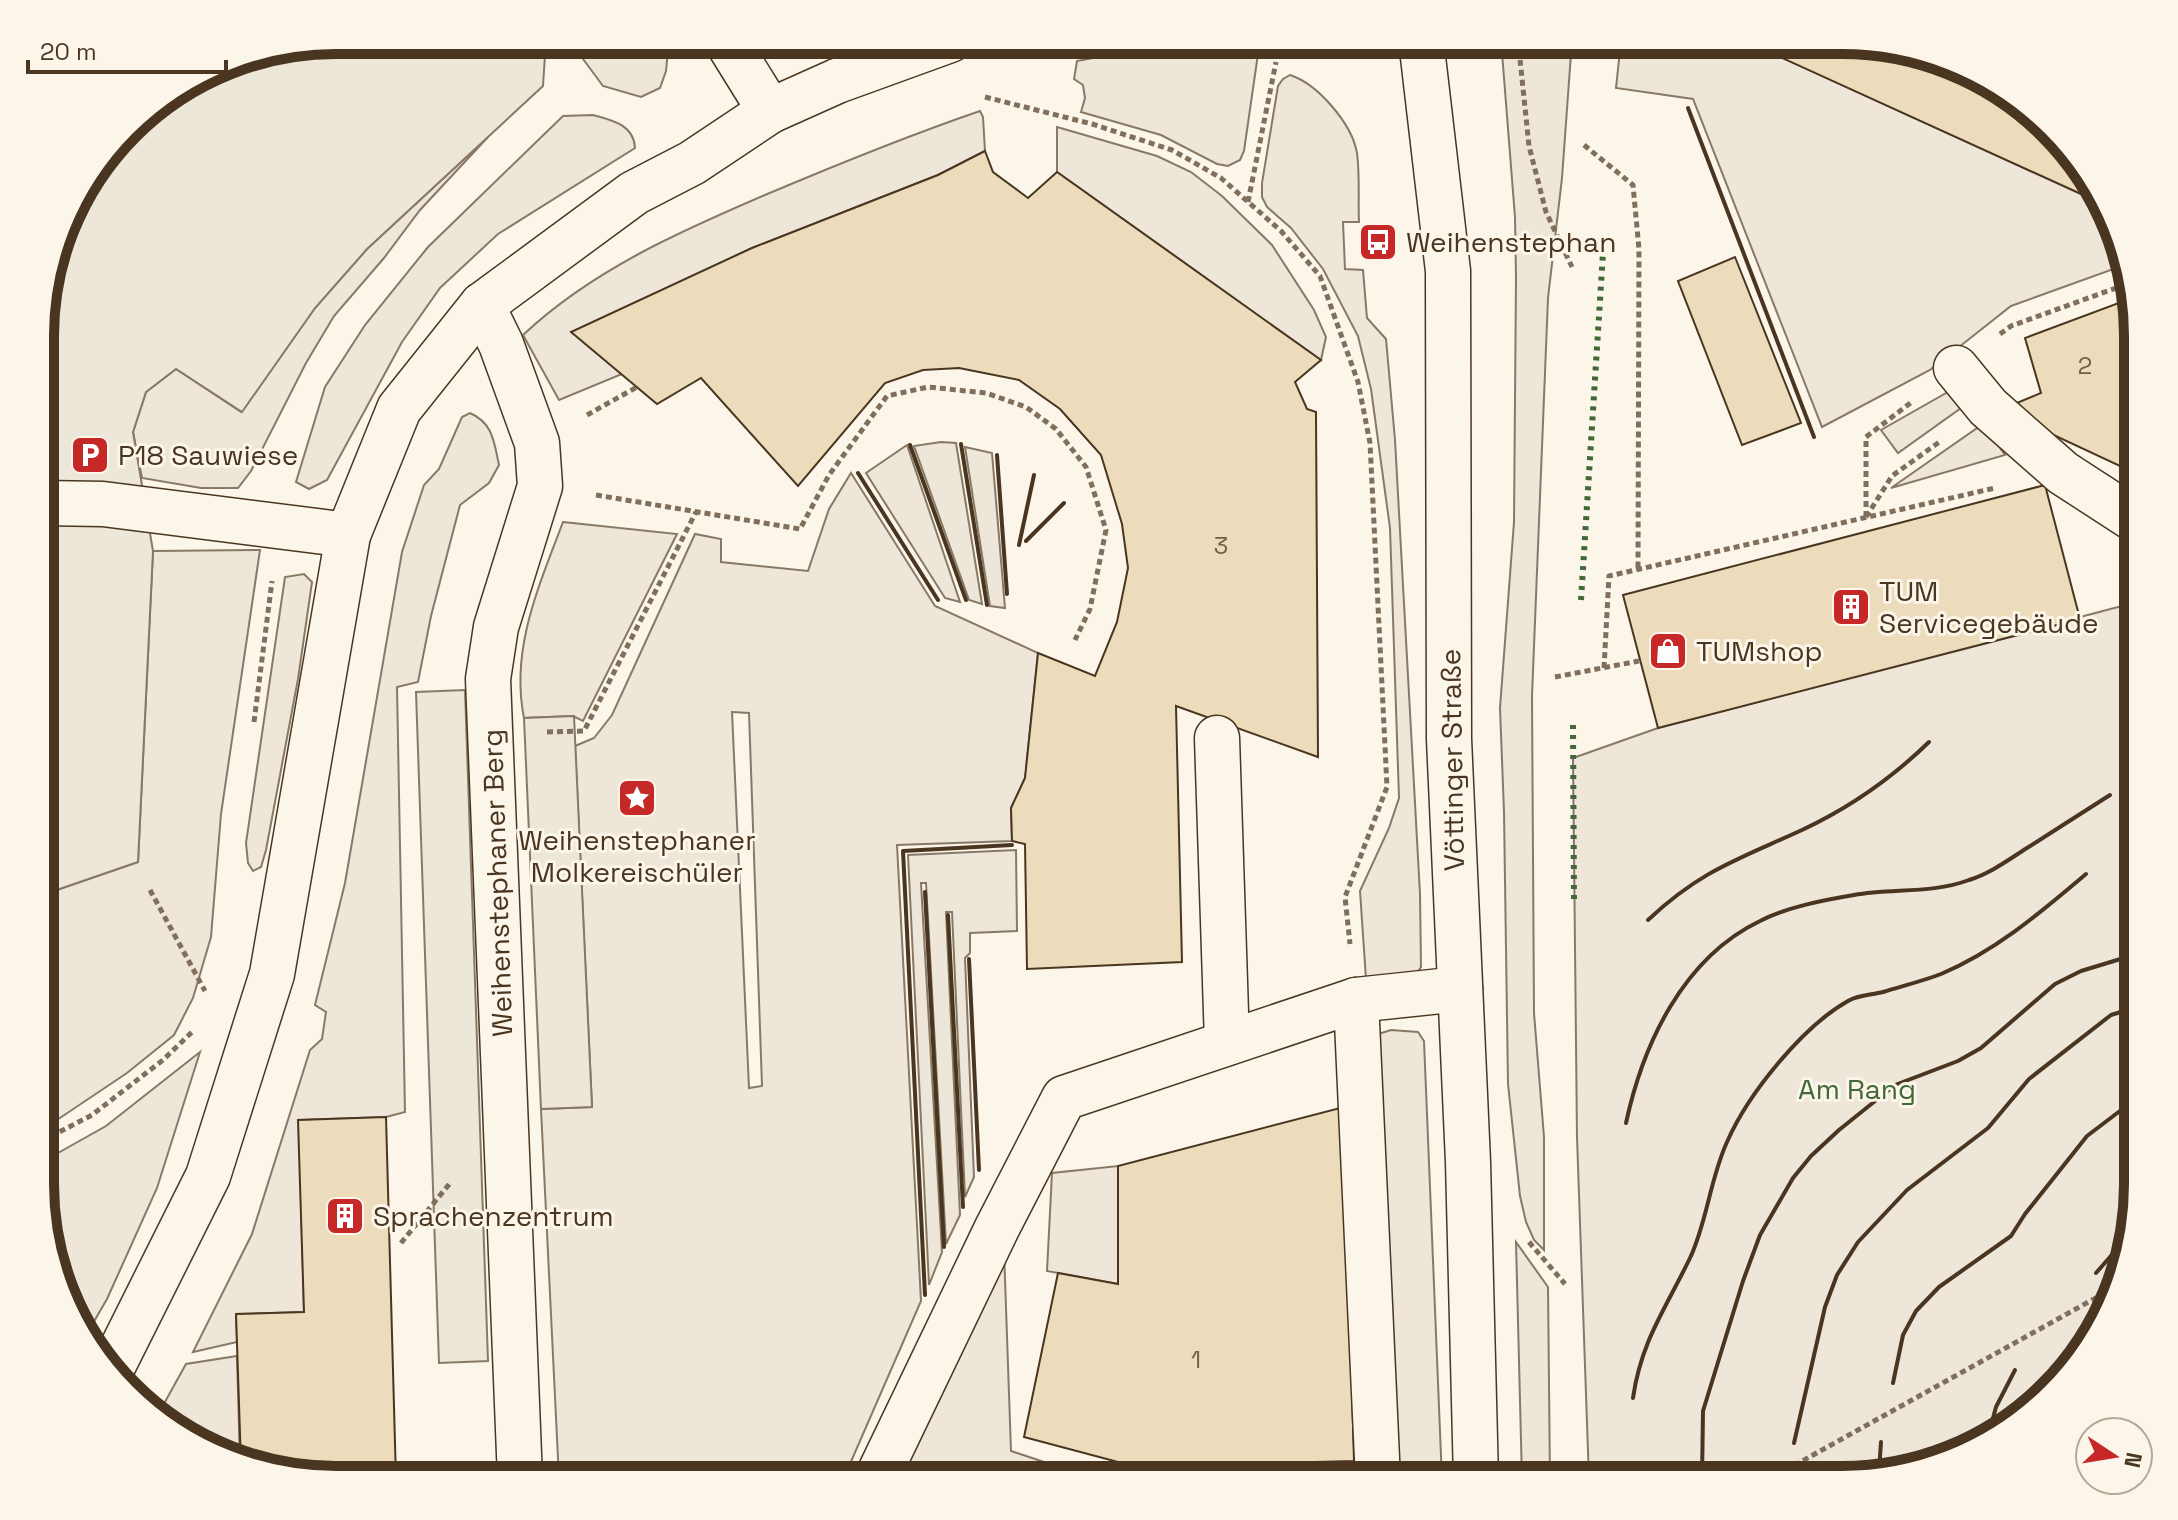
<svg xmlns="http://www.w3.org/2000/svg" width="2178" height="1520" font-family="'Space Grotesk',sans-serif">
	<rect width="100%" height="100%" fill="#fbf6e9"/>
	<g fill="#ede6d9" stroke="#887966" stroke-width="2" fill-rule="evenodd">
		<path d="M569,40H669L666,71L660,88L641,97L603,86Z"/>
		<path d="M1501,40H1572L1562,178L1548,298L1532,696L1534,1013L1544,1137V1250L1534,1240L1526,1222L1520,1196L1508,1084L1504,812L1500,708L1514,522L1516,277L1515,217Z"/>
		<path d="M1621,41H1745L2103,204L2122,266L2011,306L1930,370L1822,427L1693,99L1616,88Z"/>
		<path d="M1259,47L1244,151L1240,160L1228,166L1217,164L1161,135L1081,112L1085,98L1083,85L1074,79L1077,61C1137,48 1198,48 1259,47Z"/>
		<path d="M1290,75C1318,84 1352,124 1357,153C1360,175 1358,200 1359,222H1343L1345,269L1363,270L1367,318L1386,339L1395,440L1420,894L1421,967L1414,978L1366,979L1360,891L1389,828L1399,798L1390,528L1371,389L1358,336L1323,269L1291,228L1267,207L1262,197V183L1278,86L1283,79Z"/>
		<path d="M980,111L983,117L985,151L938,175L752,248L572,332L622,374L559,400L523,335C592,270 679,232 765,195C836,165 907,136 980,111Z"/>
		<path d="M593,115C612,120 634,125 635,148L498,234L440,288L402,342L327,480L309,489L296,482L325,387L365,325L428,247L563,116Z"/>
		<path d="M1057,127L1157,156L1191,172L1222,196L1272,245L1314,310L1326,337L1321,360L1057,172Z"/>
		<path d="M488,137L420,210L384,258L334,316L306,363L251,471L238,488H201L142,478L133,432L146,392L176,369L241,412L315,308L367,249Z"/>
		<path d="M1955,388L1968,403L1898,453L1881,430Z"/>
		<path d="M470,413C493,423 494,442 499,465L489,483L460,505L431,616L418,682L397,687L405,1112L386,1117L299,1120L304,1312L236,1314L237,1342L193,1352L252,1234L310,1050L322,1039L326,1012L315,1005L345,883L402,552L424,485L439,469L462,417Z"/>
		<path d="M1983,424L2005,455L1891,488Z"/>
		<path d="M941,442L956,443L982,604L969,600L914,446Z"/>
		<path d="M907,445L960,602L945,598L866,473Z"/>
		<path d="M965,447L992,453L1005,608L990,606Z"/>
		<path d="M851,473L935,606L1038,653L1025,778L1011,808L1012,841L897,845L921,1301L843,1480L559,1479L541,1109L592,1107L575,746L594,738L612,715L695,534L721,539V562L808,571L829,509ZM732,712L749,713L762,1086L749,1088Z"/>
		<path d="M563,522L677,534L583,721L573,716L524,718C510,649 539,586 563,522Z"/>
		<path d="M260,550L221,814L211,937L193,998L174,1035L127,1073L42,1130V895L138,862L153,551Z"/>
		<path d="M304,574L312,582L298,679L266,850L261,867L253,871L248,863L246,843L285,577Z"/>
		<path d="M2137,602V1203L2122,1279L2077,1364L1973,1449L1842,1480H1589L1577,1137L1573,758L1658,728Z"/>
		<path d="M1016,850L1017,931L970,933V953L965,958L974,1177L965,1197L952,912H946L960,1215L946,1244L926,883H921L942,1252L929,1285L908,855Z"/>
		<path d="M1391,1030L1418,1032L1424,1041L1442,1480H1399L1375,1035Z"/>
		<path d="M200,1052L157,1188L107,1299L85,1337L79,1331L42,1222V1162L106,1126Z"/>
		<path d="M1118,1166V1284L1047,1271L1052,1173Z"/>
		<path d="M1516,1242L1548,1287L1550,1480H1522Z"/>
		<path d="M1004,1250L1011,1451L1098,1480H891Z"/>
		<path d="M237,1356L240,1464L156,1418L186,1364Z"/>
	</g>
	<g fill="#ede7d9" stroke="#887966" stroke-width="2">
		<path d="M336,40H546L543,86L367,249L315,308L242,412L176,369L146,392L133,432L153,551L138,862L42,895V298L71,205L141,114L223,62Z"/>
		<path d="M465,690L488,1361L439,1363L416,692Z"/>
		<path d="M574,716L592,1107L541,1109L524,718Z"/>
	</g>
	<g fill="#ecdcbc" stroke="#4a3520" stroke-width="2">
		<path d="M1745,41H1861L1937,56L2022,101L2099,189L2103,204Z"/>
		<path d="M985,151L993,172L1028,198L1057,172L1321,360L1295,382L1307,409L1316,412L1318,757L1176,706L1182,962L1027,969L1025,844L1012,841L1011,808L1025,778L1038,653L1095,676L1117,622L1128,568L1122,524L1101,455L1060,409L1019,380L959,368L923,370L885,383L798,486L701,378L657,404L571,332L752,248L938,175Z"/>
		<path d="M1735,257L1801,423L1742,445L1678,281Z"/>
		<path d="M2132,298L2137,317V474L2000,410L2041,393L2025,338Z"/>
		<path d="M2045,485L2080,619L1658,728L1623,595Z"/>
		<path d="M1344,1107L1354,1461L1277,1463L1278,1480H1152V1471L1024,1437L1058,1273L1118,1284V1166Z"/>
		<path d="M386,1117L396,1479H317L241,1464L236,1314L304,1312L298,1120Z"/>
	</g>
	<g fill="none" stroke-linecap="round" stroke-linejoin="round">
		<defs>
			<g id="minor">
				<path d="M726,40L770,111"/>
				<path d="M482,305L501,344L537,443L540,486L496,627L488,679L520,1479"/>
				<path d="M1956,368L1988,407L2063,473L2137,521"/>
				<path d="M42,503L103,504L348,535"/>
				<path d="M1217,738L1227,1043"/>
				<path d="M1356,1000L1378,1480"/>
				<path d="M112,1368L208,1176L272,974L348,535L399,409L482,305L634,193L692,163L770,111L837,81L950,40"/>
				<path d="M876,1480L997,1228L1064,1098L1356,1000L1460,989"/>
			</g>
			<path id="major" d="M1421,40L1448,271L1449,739L1468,1162L1476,1480"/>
		</defs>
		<use href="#minor" stroke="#4a3520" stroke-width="47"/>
		<use href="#major" stroke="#4a3520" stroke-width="47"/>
		<g stroke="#7f6f5c" stroke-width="5" stroke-dasharray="6 4" stroke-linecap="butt">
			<path d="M1518,40L1529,146L1546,212L1572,267"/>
			<path d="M985,97L1092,124L1172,150L1221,178L1281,231L1320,276L1358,382L1370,443L1387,787L1345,897L1350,944"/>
			<path d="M1584,145L1633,185L1639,249L1638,569"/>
			<path d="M1248,202L1276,62"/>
			<path d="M2000,334L2011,326L2127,284"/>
			<path d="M587,415L637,387"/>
			<path d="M596,495L800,529L829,475L887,396L928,387L986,393L1026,407L1056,429L1086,467L1106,530L1090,609L1075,640"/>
			<path d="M1866,517V437L1913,401"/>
			<path d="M1866,517L1892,476L1942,440"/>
			<path d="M1604,668L1609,576L1995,488"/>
			<path d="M1555,677L1639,661"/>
			<path d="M254,722L272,581"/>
			<path d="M547,732L584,731L696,512"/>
			<path d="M150,890L205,991"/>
			<path d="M42,1141L92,1115L163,1060L192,1032"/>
			<path d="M1529,1242L1565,1284"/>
			<path d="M401,1243L451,1182"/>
			<path d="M1768,1480L2119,1285"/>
		</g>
		<use href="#minor" stroke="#fbf6e9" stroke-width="44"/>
		<use href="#major" stroke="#fbf6e9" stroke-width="44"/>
		<g stroke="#436837" stroke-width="6" stroke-dasharray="4 6" stroke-linecap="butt">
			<path d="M1581,600L1603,253"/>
			<path d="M1573,725L1574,901"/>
		</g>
		<g stroke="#4a3520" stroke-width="4">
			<path d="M1688,108L1814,437"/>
			<path d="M961,444L987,605"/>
			<path d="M910,445L966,600"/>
			<path d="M997,455L1007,594"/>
			<path d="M858,473L938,600"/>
			<path d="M1026,541L1064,503"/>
			<path d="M1019,545L1034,475"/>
			<path d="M925,892L944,1247"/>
			<path d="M948,915L963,1207"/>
			<path d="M1648,920C1701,870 1739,859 1802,830C1849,808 1892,778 1929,742"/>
			<path d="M969,959L979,1170"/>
			<path d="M1626,1123C1643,1044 1683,958 1760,921C1787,907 1824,900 1854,895C1892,888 1932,894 1969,880C1991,873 2008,860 2027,848C2055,830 2082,813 2110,795"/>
			<path d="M2096,1273L2131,1233"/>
			<path d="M925,1295L903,851L1012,845"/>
			<path d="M1893,1383L1903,1335L1916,1311L1939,1287L2011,1236L2025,1214L2087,1136L2137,1098"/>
			<path d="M1633,1398C1641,1341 1666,1308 1690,1258C1707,1222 1710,1179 1727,1142C1748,1094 1802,1027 1848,1001C1858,995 1871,995 1883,992C1902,986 1923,981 1941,974C1996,951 2041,912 2086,874"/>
			<path d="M1988,1437L1996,1407L2015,1370"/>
			<path d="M1794,1443L1825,1307L1837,1275L1858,1242L1907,1190L1988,1128L2029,1079L2111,1015L2137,1007"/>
			<path d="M1879,1471L1881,1442"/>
			<path d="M1702,1480L1703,1411L1743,1281L1760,1235L1793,1178L1811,1156L1839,1130L1895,1085L1958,1061L1981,1048L2055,984L2081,971L2137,954"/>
		</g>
	</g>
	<defs>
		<symbol id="bus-square" viewBox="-11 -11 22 22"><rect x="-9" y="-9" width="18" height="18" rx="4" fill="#c62828" stroke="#fbf6e9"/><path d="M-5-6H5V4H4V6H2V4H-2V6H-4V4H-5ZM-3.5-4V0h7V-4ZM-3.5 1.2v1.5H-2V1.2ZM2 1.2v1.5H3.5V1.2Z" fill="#fff"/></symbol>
		<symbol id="parking-square" viewBox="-11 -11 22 22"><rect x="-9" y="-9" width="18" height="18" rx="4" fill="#c62828" stroke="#fbf6e9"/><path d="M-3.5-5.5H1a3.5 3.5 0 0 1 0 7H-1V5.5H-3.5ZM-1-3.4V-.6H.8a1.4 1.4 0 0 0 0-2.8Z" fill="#fff"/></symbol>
		<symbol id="building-square" viewBox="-11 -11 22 22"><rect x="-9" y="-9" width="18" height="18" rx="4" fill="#c62828" stroke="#fbf6e9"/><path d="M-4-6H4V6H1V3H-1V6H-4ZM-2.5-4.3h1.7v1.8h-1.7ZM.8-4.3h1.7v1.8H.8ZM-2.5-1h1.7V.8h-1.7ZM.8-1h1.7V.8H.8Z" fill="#fff"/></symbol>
		<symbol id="shop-square" viewBox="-11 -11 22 22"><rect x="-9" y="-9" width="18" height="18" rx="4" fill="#c62828" stroke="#fbf6e9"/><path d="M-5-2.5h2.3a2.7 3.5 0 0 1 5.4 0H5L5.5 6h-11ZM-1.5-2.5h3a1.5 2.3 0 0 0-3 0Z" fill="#fff"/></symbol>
		<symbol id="sight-square" viewBox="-11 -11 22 22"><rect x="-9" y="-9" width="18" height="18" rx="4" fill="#c62828" stroke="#fbf6e9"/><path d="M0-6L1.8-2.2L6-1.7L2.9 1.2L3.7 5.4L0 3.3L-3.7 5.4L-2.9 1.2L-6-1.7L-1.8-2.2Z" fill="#fff"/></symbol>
	</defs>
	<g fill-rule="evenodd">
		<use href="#bus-square" x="1356" y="220" width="44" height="44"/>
		<use href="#parking-square" x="68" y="433" width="44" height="44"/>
		<use href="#building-square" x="1829" y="585" width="44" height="44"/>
		<use href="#shop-square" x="1646" y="629" width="44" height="44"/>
		<use href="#sight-square" x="615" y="776" width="44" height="44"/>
		<use href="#building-square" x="323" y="1194" width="44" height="44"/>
	</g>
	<g text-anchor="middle" stroke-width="6" stroke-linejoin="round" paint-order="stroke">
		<g font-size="24" fill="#725f47">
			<text x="2085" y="374">2</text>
			<text x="1221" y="554">3</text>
			<text x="1196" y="1368">1</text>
		</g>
		<g font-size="28" fill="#4a3520" stroke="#fbf6e9" text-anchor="start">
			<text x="1406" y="252">Weihenstephan</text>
			<text x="118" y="465">P18 Sauwiese</text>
			<text x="1879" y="601">TUM<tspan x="1879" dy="32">Servicegebäude</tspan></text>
			<text x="1696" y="661">TUMshop</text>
			<text x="637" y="850" text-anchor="middle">Weihenstephaner<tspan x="637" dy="32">Molkereischüler</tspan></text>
			<text x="373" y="1226">Sprachenzentrum</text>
		</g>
		<g font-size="28" fill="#4a3520" stroke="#fbf6e9">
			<text transform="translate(1452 760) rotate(-91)" y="10">Vöttinger Straße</text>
			<text transform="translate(497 883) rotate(-92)" y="10">Weihenstephaner Berg</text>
		</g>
		<g font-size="28" fill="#436837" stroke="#fbf6e9">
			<text x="1857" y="1099">Am Rang</text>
		</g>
	</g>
	<path d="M0 0H2178V1520H0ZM336 54H1842A282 282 0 0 1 2124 336V1184A282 282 0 0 1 1842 1466H336A282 282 0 0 1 54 1184V336A282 282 0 0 1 336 54Z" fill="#fbf6e9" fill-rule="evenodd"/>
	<path fill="none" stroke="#4a3520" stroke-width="10" d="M336 54H1842A282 282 0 0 1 2124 336V1184A282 282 0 0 1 1842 1466H336A282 282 0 0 1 54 1184V336A282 282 0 0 1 336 54Z"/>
	<g transform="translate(2114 1456) rotate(102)"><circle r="38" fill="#fbf6e9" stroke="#b4a999" stroke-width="2"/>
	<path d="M0-6L14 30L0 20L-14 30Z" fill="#c62828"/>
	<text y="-12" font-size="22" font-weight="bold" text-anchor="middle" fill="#4a3520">N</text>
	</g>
	<path d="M28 60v12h198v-12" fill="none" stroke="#4a3520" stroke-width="4"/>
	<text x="40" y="60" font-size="24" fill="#4a3520" stroke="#fbf6e9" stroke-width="6" paint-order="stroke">20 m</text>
</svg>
